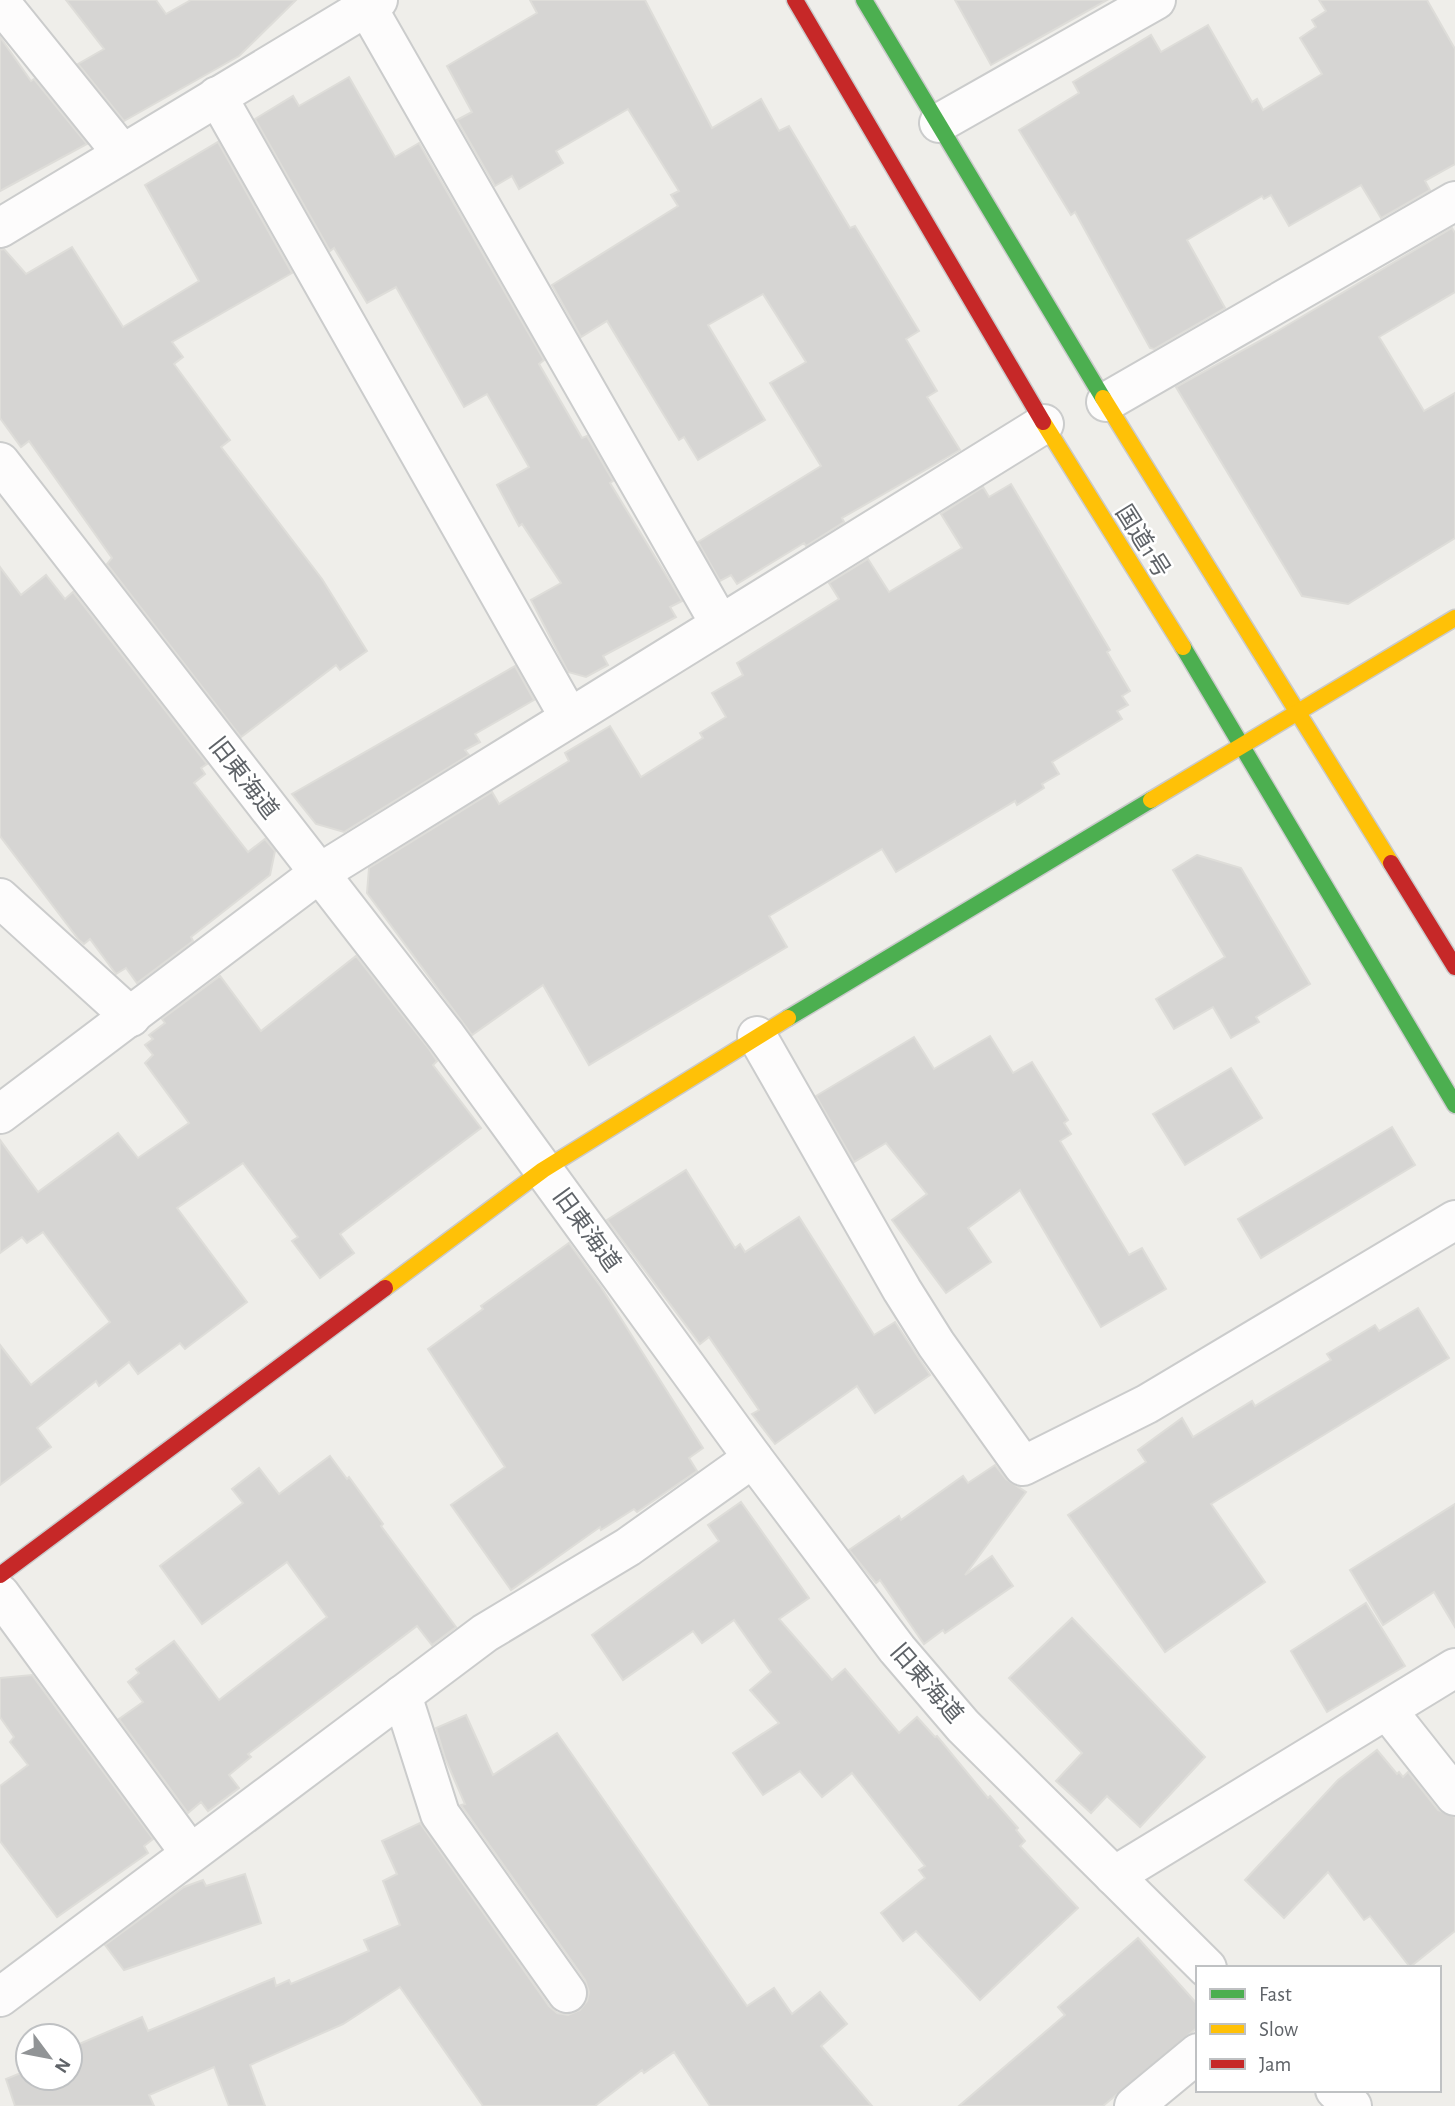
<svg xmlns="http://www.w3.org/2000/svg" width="1455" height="2106" font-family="'Alegreya Sans','Noto Sans JP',sans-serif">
	<rect width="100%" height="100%" fill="#efeeea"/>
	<g fill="#d6d5d3" stroke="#deddd9" stroke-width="2">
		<path d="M66,0H156L166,14L191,0H296L239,56L124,121L78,64L104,49Z"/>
		<path d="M530,0H645L712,128L761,99L779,131L789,126L850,228L855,226L919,331L906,339L937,391L927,397L960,450L842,518L844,522L806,546L804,543L737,584L731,575L720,581L698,542L821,466L770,383L806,362L763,294L708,325L765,420L698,460L684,437L679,440L607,321L581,337L552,285L678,206L671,195L679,191L628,109L556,151L563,163L519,189L512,176L495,186L457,120L472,112L447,66L537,13Z"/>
		<path d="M955,0H1107L991,65Z"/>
		<path d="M1319,0H1427L1455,49V164L1425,181L1430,190L1381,218L1361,185L1289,226L1271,195L1264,199L1262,196L1187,240L1225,308L1154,349L1150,348L1075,212L1071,215L1019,130L1079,93L1073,82L1151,35L1161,52L1208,25L1252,102L1257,99L1263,110L1322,74L1300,38L1316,27L1312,20L1326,11Z"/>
		<path d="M0,37L31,81L34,79L87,144L0,191Z"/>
		<path d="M349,77L395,157L419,143L544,360L539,364L582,438L587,436L613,481L610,483L682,601L670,607L676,617L603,656L608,665L586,677L568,672L531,600L561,583L522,524L519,526L497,485L529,467L487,394L464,407L396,287L367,303L334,248L330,251L255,119L293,96L299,106Z"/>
		<path d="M218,142L292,273L172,342L183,357L174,364L230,440L221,447L322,579L367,651L340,670L336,665L241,737L107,564L112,558L29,441L21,447L0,418V250L4,249L26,274L72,247L123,327L199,281L145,185Z"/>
		<path d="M1452,228L1455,233V292L1379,337L1424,411L1455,393V538L1348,604L1302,596L1176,387L1276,332Z"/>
		<path d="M1011,484L1110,650L1107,652L1130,691L1122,696L1128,705L1117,711L1122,719L1052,762L1059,774L1042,784L1044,788L1017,805L1015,801L896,872L882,849L769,916L787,947L589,1065L543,985L472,1035L367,893L369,868L492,792L499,804L569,761L565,753L610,726L641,777L703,738L700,733L726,717L712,693L743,675L737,663L839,599L829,583L868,559L889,592L962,548L941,514L983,487L989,497Z"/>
		<path d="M0,567L21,595L46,575L65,599L73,592L207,764L201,768L205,774L194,783L248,852L265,839L275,851L270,875L191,937L193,941L137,983L126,968L116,974L90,939L84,944L79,940L0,836Z"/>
		<path d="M515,666L534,700L475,734L480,742L465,750L469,755L344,832L316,824L292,794Z"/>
		<path d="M1197,855L1241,868L1310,984L1256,1017L1259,1022L1231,1038L1213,1007L1174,1029L1156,999L1225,957L1173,870Z"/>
		<path d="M356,956L429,1049L437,1061L433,1065L481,1128L340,1234L354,1253L320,1278L292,1241L298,1237L243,1163L177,1208L247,1302L185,1349L180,1343L138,1374L129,1362L99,1386L96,1381L37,1428L51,1447L0,1485V1345L31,1385L110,1322L43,1232L27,1243L22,1237L0,1253V1140L38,1192L118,1133L138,1158L189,1123L145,1063L153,1055L145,1045L153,1039L149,1035L165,1023L162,1019L220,976L261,1031Z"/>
		<path d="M990,1036L1013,1073L1032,1062L1068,1120L1064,1123L1071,1134L1060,1141L1129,1255L1142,1248L1166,1289L1101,1327L1020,1190L968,1228L991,1262L946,1293L892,1220L927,1194L886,1143L854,1162L816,1096L914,1037L934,1069Z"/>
		<path d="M1231,1068L1262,1118L1185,1165L1153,1114Z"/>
		<path d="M1392,1127L1415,1165L1261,1258L1238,1219Z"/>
		<path d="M686,1170L735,1248L740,1244L745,1252L799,1217L874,1335L895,1322L930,1375L875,1413L857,1386L775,1444L752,1414L759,1410L709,1337L700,1344L607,1220Z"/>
		<path d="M569,1243L601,1287L703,1448L689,1458L697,1471L637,1512L634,1509L601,1530L600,1527L511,1590L451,1505L505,1467L428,1349L483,1309L481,1306Z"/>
		<path d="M1418,1308L1449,1358L1211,1504L1265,1582L1165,1652L1068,1515L1146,1462L1138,1450L1182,1418L1193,1437L1252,1401L1255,1406L1331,1360L1327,1354L1375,1325L1379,1331Z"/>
		<path d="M330,1456L347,1479L349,1477L383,1524L381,1526L456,1627L432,1645L417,1626L248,1754L251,1757L229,1775L239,1788L208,1811L201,1802L188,1813L119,1719L143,1702L128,1682L139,1673L136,1669L174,1641L219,1700L327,1617L287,1562L202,1624L160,1566L243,1503L232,1489L259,1468L279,1494Z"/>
		<path d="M995,1465L1006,1479L1026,1492L965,1575L992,1556L1013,1586L945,1633L943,1630L924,1644L880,1580L876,1583L849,1550L899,1516L901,1520L963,1476L968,1483Z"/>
		<path d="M741,1502L809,1598L779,1619L832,1680L845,1669L899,1733L917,1717L935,1737L937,1736L988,1798L990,1796L1018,1828L1016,1830L1025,1841L1020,1846L1078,1908L980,2000L916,1931L903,1941L881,1913L925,1878L919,1870L925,1866L852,1773L822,1797L800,1771L763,1795L733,1753L779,1723L750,1690L771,1672L734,1620L702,1643L693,1631L623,1680L592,1635L719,1541L708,1525Z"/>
		<path d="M1455,1504V1627L1434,1592L1383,1625L1350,1570Z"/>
		<path d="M1366,1603L1405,1666L1327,1712L1291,1651Z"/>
		<path d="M1072,1618L1205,1757L1140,1827L1107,1796L1091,1813L1056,1781L1082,1753L1009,1678Z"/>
		<path d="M32,1675L153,1839L144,1846L148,1853L57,1917L0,1841V1786L28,1765L10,1742L14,1737L0,1717V1678Z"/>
		<path d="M466,1715L493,1775L557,1733L747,2006L774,1988L792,2014L820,1992L847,2024L821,2046L872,2106H710L674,2052L644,2073L642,2070L595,2106H483L400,1987L343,2024L250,2065L265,2106H229L214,2067L149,2095L154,2106H15L6,2079L28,2070V2078H70V2048L142,2017L148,2031L274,1978L276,1986L289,1980L291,1984L369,1951L364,1940L400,1925L383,1881L397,1874L382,1841L420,1823L549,2006L557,2013L568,2015L580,2010L587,2001L589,1992L585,1980L461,1805L465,1804L445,1758L436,1728Z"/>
		<path d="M1377,1750L1397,1774L1399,1772L1403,1777L1408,1772L1438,1810L1455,1817V1931L1410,1967L1370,1916L1364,1920L1328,1872L1284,1918L1245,1880L1338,1780Z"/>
		<path d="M245,1874L261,1923L124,1970L105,1945L184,1887L203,1880L206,1886Z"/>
		<path d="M1138,1938L1198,2005V2027L1103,2106H959L1065,2015L1058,2007Z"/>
	</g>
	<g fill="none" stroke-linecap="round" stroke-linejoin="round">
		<defs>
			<g id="street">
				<path d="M363,0L720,624"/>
				<path d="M0,2L122,153"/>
				<path d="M217,96L569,717"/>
				<path d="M939,123L1156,0"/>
				<path d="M0,228L378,0"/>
				<path d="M1106,402L1455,201"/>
				<path d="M0,462L446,1036L753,1458L897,1649L963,1726L1207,1968"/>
				<path d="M0,898L131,1017"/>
				<path d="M757,1036L902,1290L936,1344L1023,1466L1147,1404L1455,1220"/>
				<path d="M0,1114L318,874L1044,424"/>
				<path d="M0,1594L190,1853"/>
				<path d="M402,1695L440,1814L567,1993"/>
				<path d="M1387,1710L1455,1796"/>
				<path d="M1114,1876L1455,1668"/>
				<path d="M0,1997L485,1633L628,1547L753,1458"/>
				<path d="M1335,2090L1352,2106"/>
				<path d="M1134,2106L1198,2053"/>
			</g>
			<g id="fast">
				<path d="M864,0L1103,398"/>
				<path d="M1183,647L1455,1105"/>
				<path d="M788,1018L1151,800"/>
			</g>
			<g id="slow">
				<path d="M1103,398L1391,863"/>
				<path d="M1043,422L1183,647"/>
				<path d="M1151,800L1455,618"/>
				<path d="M385,1288L543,1170L788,1018"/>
			</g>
			<g id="jam">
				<path d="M795,0L1043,422"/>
				<path d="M1391,863L1455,967"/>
				<path d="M0,1575L385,1288"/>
			</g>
		</defs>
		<use href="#street" stroke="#cbcccc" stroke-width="42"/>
		<use href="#fast" stroke="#cacacb" stroke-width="19"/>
		<use href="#slow" stroke="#cacacb" stroke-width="19"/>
		<use href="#jam" stroke="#cacacb" stroke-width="19"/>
		<use href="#street" stroke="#fdfcfc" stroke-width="38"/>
		<use href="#fast" stroke="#4caf50" stroke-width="16"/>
		<use href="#slow" stroke="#ffc107" stroke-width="16"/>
		<use href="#jam" stroke="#c62828" stroke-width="16"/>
	</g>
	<g text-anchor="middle" stroke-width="5" stroke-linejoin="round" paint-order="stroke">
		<g font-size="24" fill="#5f6368" stroke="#fff">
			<text transform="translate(1143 541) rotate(58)" y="8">国道1号</text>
			<text transform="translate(244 778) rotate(52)" y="8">旧東海道</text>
			<text transform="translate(587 1230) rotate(54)" y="8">旧東海道</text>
			<text transform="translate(927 1683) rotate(49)" y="8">旧東海道</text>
		</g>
	</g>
	<rect x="1196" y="1966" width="245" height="126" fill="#ffffff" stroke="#bfc1c3" stroke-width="2"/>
	<rect x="1210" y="1989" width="35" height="10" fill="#4caf50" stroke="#bfc1c3" stroke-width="2"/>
	<text x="1259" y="2001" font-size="21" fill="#5f6368">Fast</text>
	<rect x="1210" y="2024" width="35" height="10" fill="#ffc107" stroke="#bfc1c3" stroke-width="2"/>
	<text x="1259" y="2036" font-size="21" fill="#5f6368">Slow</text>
	<rect x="1210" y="2059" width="35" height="10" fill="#c62828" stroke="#bfc1c3" stroke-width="2"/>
	<text x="1259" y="2071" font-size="21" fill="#5f6368">Jam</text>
	<g transform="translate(49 2057) rotate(122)"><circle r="33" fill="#ffffff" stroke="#bfc1c3" stroke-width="2"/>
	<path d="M0-5L12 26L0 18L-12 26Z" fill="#919496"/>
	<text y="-10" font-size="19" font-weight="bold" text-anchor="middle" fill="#5f6368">N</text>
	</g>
</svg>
